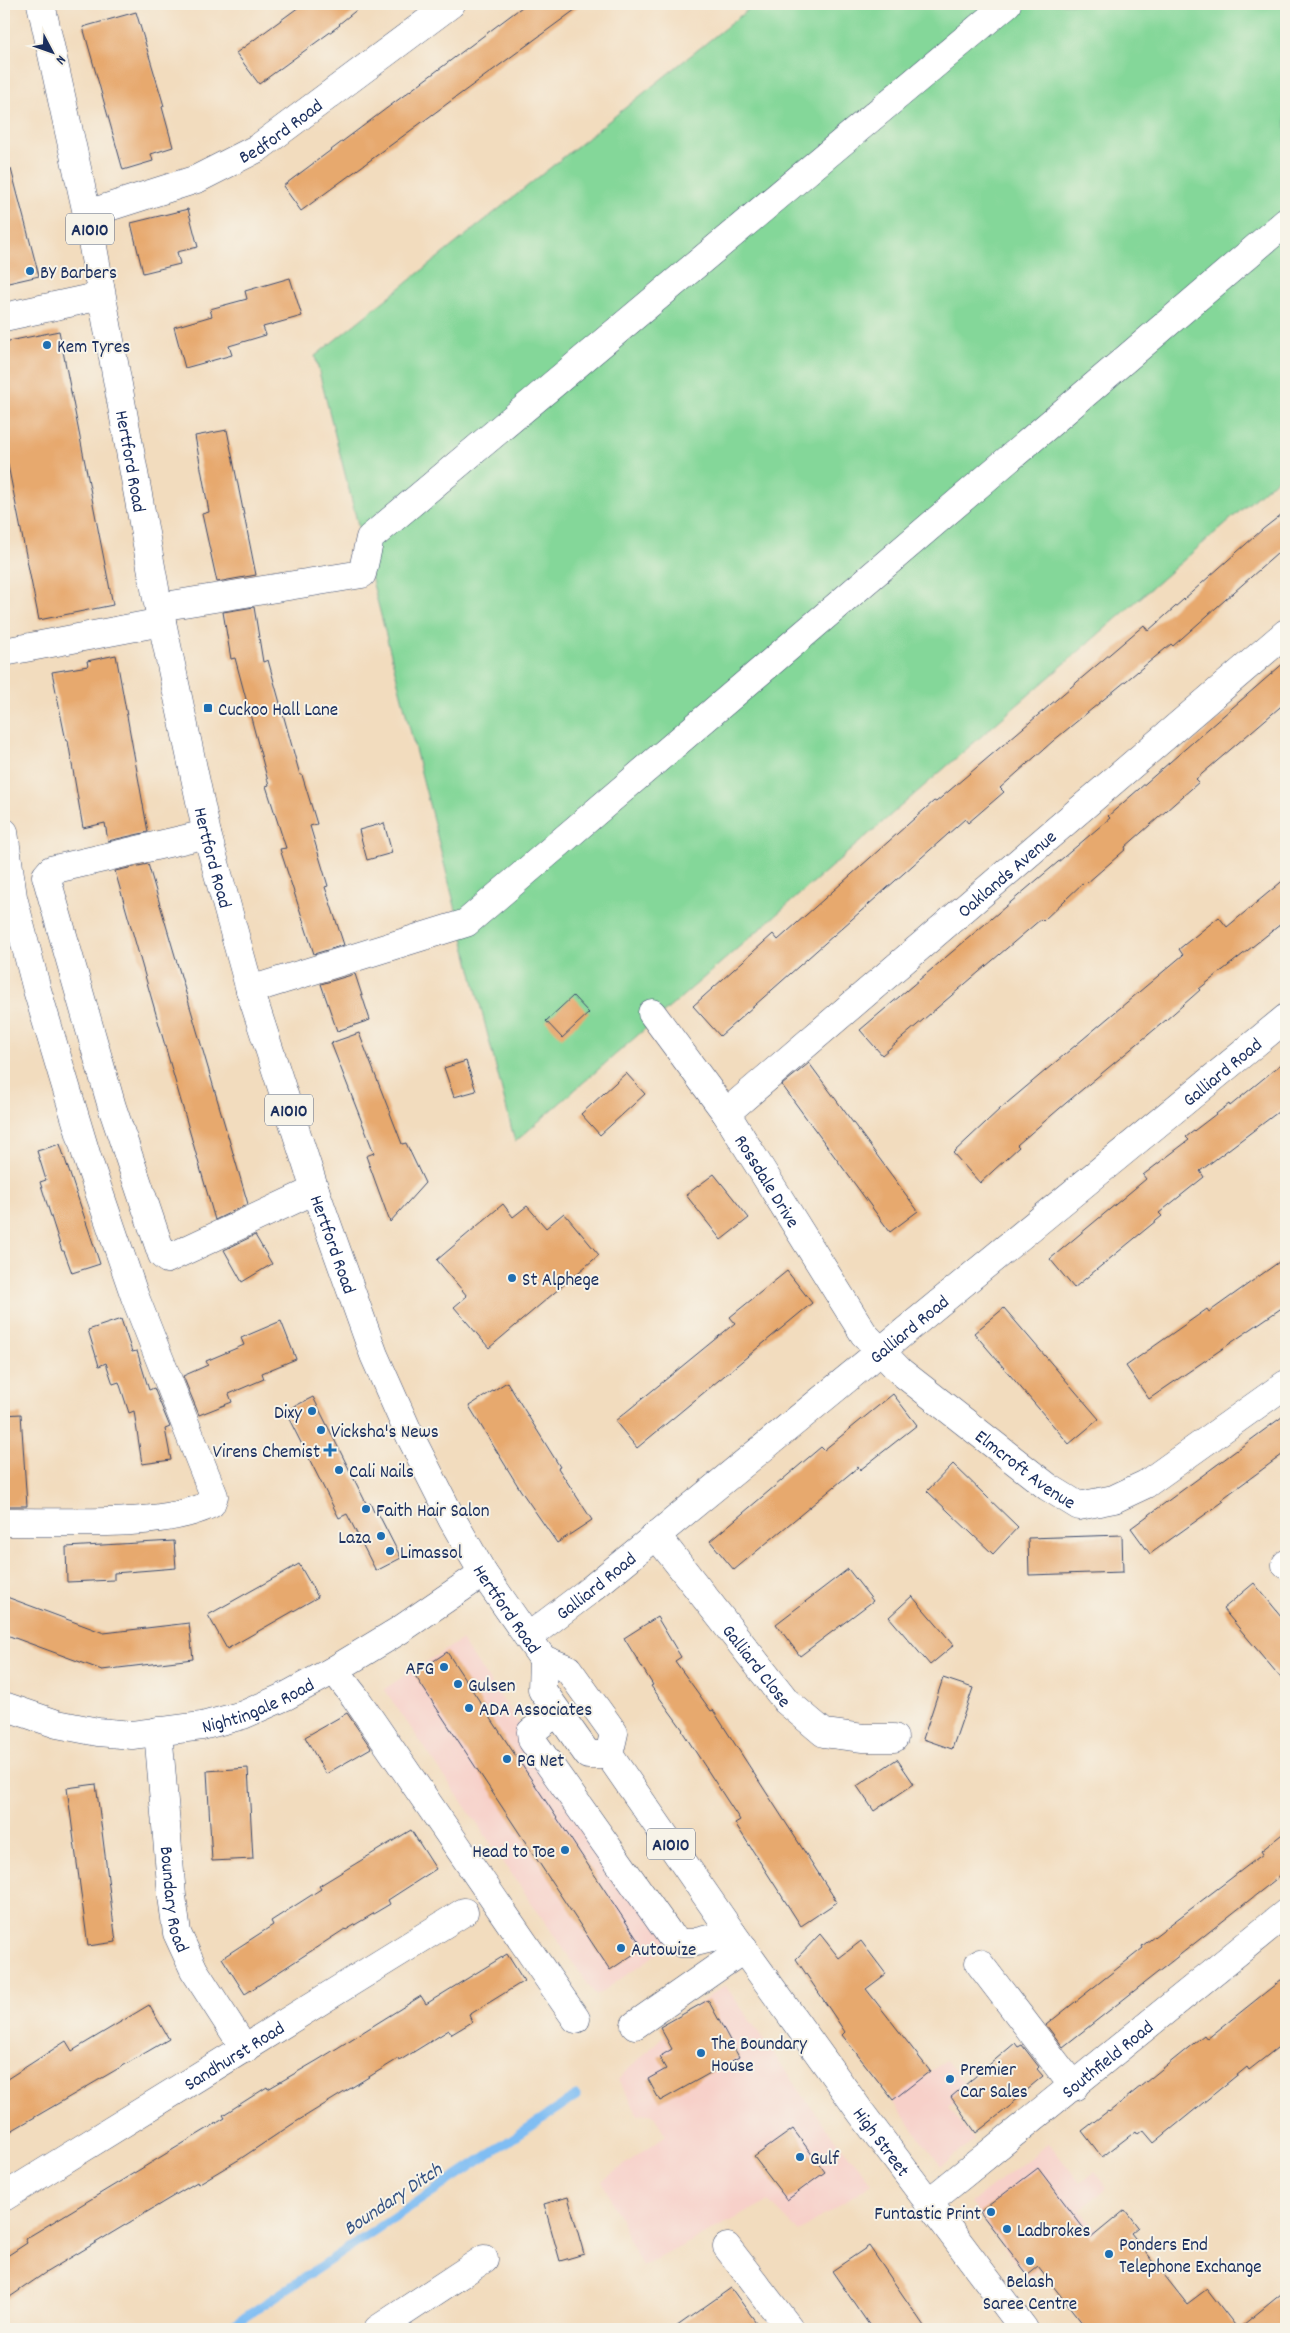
<svg xmlns="http://www.w3.org/2000/svg" width="1290" height="2333" font-family="Dekko,sans-serif">
	<rect width="100%" height="100%" fill="#f7f3e8"/>
	<filter id="ink" filterUnits="userSpaceOnUse"><feTurbulence type="fractalNoise" baseFrequency=".02" numOctaves="2"/><feDisplacementMap in="SourceGraphic" scale="10" xChannelSelector="R" yChannelSelector="G"/><feConvolveMatrix kernelMatrix="1 2 1 2 8 2 1 2 1" color-interpolation-filters="sRGB"/></filter>
	<filter id="wash" filterUnits="userSpaceOnUse"><feTurbulence type="fractalNoise" baseFrequency=".0096" numOctaves="4" result="noise"/><feDisplacementMap in="SourceGraphic" scale="20" xChannelSelector="R" yChannelSelector="G"/><feGaussianBlur stdDeviation="1.12" result="paint"/><feColorMatrix in="noise" values="0 0 0 0 0 0 0 0 0 0 0 0 0 0 0 0 0 1.4 0 .05"/><feComposite in="paint" operator="in"/></filter>
	<g filter="url(#wash)">
		<rect width="100%" height="100%" fill="#f2dcbe"/>
		<g fill="#f7d0c9">
			<path d="M461,1640L671,1944L596,1996L384,1689Z"/>
			<path d="M725,1985L826,2128L872,2183L799,2232L768,2201L642,2267L602,2181L666,2135L652,2113L638,2115L618,2079L695,2006Z"/>
			<path d="M946,2060L970,2091L948,2107L974,2140L941,2166L891,2100Z"/>
			<path d="M1049,2143L1080,2183L1095,2172L1107,2188L1080,2209L1097,2230L1058,2261L1055,2257L1028,2278L971,2203Z"/>
		</g>
		<path fill="#84d799" stroke="#50837c" d="M755,4H1286V471L515,1142L315,356Z"/>
		<g fill="none" stroke-linecap="round" stroke-linejoin="round">
			<path stroke="#7fbdf3" stroke-width="9" d="M227,2329L576,2096"/>
		</g>
		<g id="blocks">
			<g fill="#e7a96e">
				<path d="M303,4H364L339,24L340,25L259,84L236,53Z"/>
				<path d="M526,4H583L301,211L283,186Z"/>
				<path d="M136,12L164,106L162,107L173,147L151,154L153,161L123,170L83,27Z"/>
				<path d="M11,169L39,276L4,284V170Z"/>
				<path d="M188,209L198,247L177,252L180,264L143,273L131,223Z"/>
				<path d="M290,278L302,316L263,327L266,335L229,346L232,355L185,368L174,327L212,316L210,309L247,299L245,291Z"/>
				<path d="M59,331L113,605L39,620L4,445V342Z"/>
				<path d="M227,430L256,575L217,582L202,514L209,512L195,436Z"/>
				<path d="M1286,511V546L1173,646L1171,644L1053,741L1000,788L1004,792L968,823L965,819L720,1036L693,1006L773,934L778,940L934,801L936,802L1144,625L1148,631L1263,529Z"/>
				<path d="M254,607L263,662L268,660L300,775H302L317,824L310,826L328,886L325,887L344,945L314,954L280,849L286,848L266,786L269,785L235,658L231,659L223,612Z"/>
				<path d="M116,655L148,832L108,841L105,823L83,828L68,741H66L52,672L88,666L87,661Z"/>
				<path d="M1286,661V702L1196,779L1199,782L1125,847L1126,849L1087,883L1085,881L1043,921L1041,919L882,1055L860,1030L1110,818L1108,816Z"/>
				<path d="M384,823L392,853L367,860L359,830Z"/>
				<path d="M148,864L248,1204L215,1220L115,871Z"/>
				<path d="M1286,878V920L1199,989L1200,990L1166,1020L1066,1103L1017,1145L1019,1147L980,1183L953,1153L1001,1108L1183,955L1179,949L1219,917L1227,927Z"/>
				<path d="M355,974L370,1020L337,1031L321,984Z"/>
				<path d="M573,996L589,1013L562,1038L546,1021Z"/>
				<path d="M359,1033L402,1144L406,1143L425,1183L390,1222L366,1156L374,1153L331,1043Z"/>
				<path d="M1286,1060V1106L1200,1171L1204,1177L1159,1213L1162,1216L1074,1288L1050,1259L1146,1179L1143,1175L1189,1140L1186,1137L1229,1104L1230,1106Z"/>
				<path d="M466,1061L476,1091L454,1097L444,1068Z"/>
				<path d="M809,1063L918,1211L890,1232L782,1085Z"/>
				<path d="M626,1073L645,1094L600,1135L581,1114Z"/>
				<path d="M60,1144L100,1264L72,1273L64,1251H62L40,1182L46,1180L37,1151Z"/>
				<path d="M714,1174L749,1218L721,1240L686,1195Z"/>
				<path d="M503,1204L513,1217L527,1206L546,1228L564,1213L599,1255L489,1348L454,1307L467,1296L437,1260Z"/>
				<path d="M255,1235L272,1264L242,1282L224,1250Z"/>
				<path d="M1286,1257V1305L1149,1399L1126,1366L1207,1309L1209,1312Z"/>
				<path d="M787,1271L812,1303L637,1448L615,1421L735,1323L730,1317Z"/>
				<path d="M1004,1308L1099,1419L1069,1444L974,1333Z"/>
				<path d="M121,1319L132,1352L137,1351L149,1390L154,1388L170,1427L165,1429L171,1460L142,1464L134,1411L129,1413L119,1382L113,1384L106,1363L99,1366L88,1330Z"/>
				<path d="M281,1321L296,1359L262,1373L264,1379L229,1394L232,1402L199,1415L183,1376L208,1365L206,1361L244,1345L241,1338Z"/>
				<path d="M507,1382L560,1467L558,1468L592,1520L557,1543L521,1491L469,1406Z"/>
				<path d="M893,1394L917,1425L860,1470L858,1467L734,1570L710,1541L821,1447L824,1450Z"/>
				<path d="M313,1397L367,1505L370,1503L374,1512L377,1511L401,1558L376,1571L347,1514L339,1518L285,1411Z"/>
				<path d="M21,1414L27,1506H4V1415Z"/>
				<path d="M1286,1414V1452L1222,1499L1224,1501L1150,1554L1131,1528Z"/>
				<path d="M953,1464L1018,1527L993,1554L927,1491Z"/>
				<path d="M1122,1535L1123,1572L1029,1575L1028,1538Z"/>
				<path d="M174,1541L176,1568L114,1573V1580L67,1582L66,1547Z"/>
				<path d="M299,1564L318,1597L227,1649L208,1615Z"/>
				<path d="M848,1569L873,1601L800,1656L776,1624Z"/>
				<path d="M1254,1583L1286,1622V1684L1223,1609Z"/>
				<path d="M4,1596L104,1633L189,1623L193,1659L102,1670L4,1634Z"/>
				<path d="M912,1596L954,1645L930,1665L889,1617Z"/>
				<path d="M657,1617L681,1657L675,1661L711,1711L713,1710L837,1902L801,1926L735,1823L740,1820L682,1731L683,1730L651,1686L653,1685L624,1638Z"/>
				<path d="M447,1652L643,1948L610,1970L414,1674Z"/>
				<path d="M943,1678L973,1688L952,1749L923,1739Z"/>
				<path d="M347,1713L371,1748L326,1774L305,1737Z"/>
				<path d="M897,1759L914,1784L874,1811L857,1786Z"/>
				<path d="M248,1768L253,1859L212,1861L207,1771Z"/>
				<path d="M96,1784L116,1942L88,1946L67,1788Z"/>
				<path d="M411,1830L436,1869L388,1900L390,1904L346,1930L345,1929L245,1994L222,1958L273,1925L271,1921L321,1889L319,1886Z"/>
				<path d="M1286,1831V1884L1280,1876L1063,2047L1046,2025L1143,1948L1142,1946L1263,1854L1261,1851Z"/>
				<path d="M820,1934L839,1958L861,1941L886,1974L866,1989L930,2071L893,2100L842,2035L845,2032L796,1959Z"/>
				<path d="M507,1954L524,1981L469,2015L472,2022L452,2034L449,2030L399,2061L398,2059L291,2125L240,2159L198,2184L197,2182L45,2273L4,2301V2258L27,2243L25,2239L225,2118L223,2115L267,2087L268,2089L318,2060L421,1996L426,2004Z"/>
				<path d="M1286,1976V2041L1249,2070L1247,2067L1154,2143L1143,2130L1138,2134L1136,2131L1102,2157L1082,2131L1108,2111L1109,2112L1204,2035L1207,2039Z"/>
				<path d="M708,2000L739,2057L660,2101L648,2079L666,2069L659,2057L672,2049L660,2027Z"/>
				<path d="M149,2005L169,2039L4,2135V2081L66,2041L72,2051Z"/>
				<path d="M1015,2043L1018,2047L1022,2045L1039,2067L1037,2069L1043,2076L1013,2101L1014,2103L976,2133L951,2097Z"/>
				<path d="M793,2129L825,2172L787,2200L754,2157Z"/>
				<path d="M1038,2168L1091,2238L1125,2210L1138,2227L1131,2233L1187,2304L1207,2289L1238,2329L1286,2290V2329H1087L1038,2267L1028,2275L980,2212Z"/>
				<path d="M568,2197L584,2254L560,2261L544,2204Z"/>
				<path d="M869,2246L926,2329H872L832,2271Z"/>
				<path d="M731,2288L761,2329H673Z"/>
			</g>
		</g>
	</g>
	<g filter="url(#ink)">
		<use href="#blocks" fill-opacity="0" stroke="#3b496c" stroke-width="1"/>
		<g fill="none" stroke-linecap="round" stroke-linejoin="round">
			<defs>
				<g id="minor">
					<path id="s1" d="M87,214L197,179L258,148L451,4"/>
					<path d="M4,317L101,296"/>
					<path d="M159,607L362,574L370,538L1007,4"/>
					<path d="M4,652L162,622"/>
					<path d="M207,834L51,870L46,876L112,1107L162,1255L167,1259L315,1190"/>
					<path d="M250,990L466,923L1286,222"/>
					<path id="s2" d="M652,1013L726,1113L864,1334L901,1372L1048,1487L1079,1506L1114,1499L1146,1484L1286,1384"/>
					<path id="s3" d="M726,1113L1286,633"/>
					<path d="M4,1522C61,1521 161,1529 211,1504L214,1496L135,1297L87,1157L37,990L13,897L4,832"/>
					<path id="s4" d="M656,1535L786,1701L824,1733L863,1738H894"/>
					<path d="M1286,1564V1565"/>
					<path id="s5" d="M528,1637L590,1590L1286,1018"/>
					<path d="M334,1670L355,1697L576,2019"/>
					<path d="M557,1712L531,1732L532,1740L670,1935L681,1943H692L732,1933"/>
					<path id="s6" d="M158,1731L172,1896L177,1933L194,1970L245,2049"/>
					<path d="M979,1963L1074,2087"/>
					<path d="M635,2025L744,1949"/>
					<path id="s7" d="M4,2197L464,1912"/>
					<path id="s8" d="M928,2203L1286,1913"/>
					<path d="M727,2247L790,2329"/>
					<path d="M378,2329L484,2259"/>
				</g>
				<g id="major">
					<path id="s9" d="M41,4L87,214L156,594L207,834L250,990L315,1190L374,1355L410,1436L452,1519L483,1573L543,1659L568,1669L614,1733L609,1755L732,1933L862,2114L1024,2329"/>
					<path d="M543,1659L542,1690L588,1755H609"/>
					<path id="s10" d="M4,1706L57,1724L98,1732L132,1735L202,1726L243,1715L286,1696L334,1670L400,1630L483,1573"/>
				</g>
			</defs>
			<use href="#minor" stroke="#3b496c" stroke-width="29"/>
			<use href="#major" stroke="#3b496c" stroke-width="29"/>
			<use href="#minor" stroke="#fff" stroke-width="28"/>
			<use href="#major" stroke="#fff" stroke-width="28"/>
		</g>
	</g>
	<g fill="#1f6fb2" stroke="#f7f3e8" stroke-width="2">
		<circle cx="30" cy="271" r="5"/>
		<circle cx="47" cy="345" r="5"/>
		<rect x="203" y="703" width="10" height="10" rx="2.5"/>
		<circle cx="512" cy="1278" r="5"/>
		<circle cx="312" cy="1411" r="5"/>
		<circle cx="321" cy="1430" r="5"/>
		<path d="M327.5 1442.5h5v5h5v5h-5v5h-5v-5h-5v-5h5z"/>
		<circle cx="339" cy="1470" r="5"/>
		<circle cx="366" cy="1509" r="5"/>
		<circle cx="381" cy="1536" r="5"/>
		<circle cx="390" cy="1551" r="5"/>
		<circle cx="444" cy="1667" r="5"/>
		<circle cx="458" cy="1684" r="5"/>
		<circle cx="469" cy="1708" r="5"/>
		<circle cx="507" cy="1759" r="5"/>
		<circle cx="565" cy="1850" r="5"/>
		<circle cx="621" cy="1948" r="5"/>
		<circle cx="701" cy="2053" r="5"/>
		<circle cx="950" cy="2079" r="5"/>
		<circle cx="800" cy="2157" r="5"/>
		<circle cx="991" cy="2212" r="5"/>
		<circle cx="1007" cy="2229" r="5"/>
		<circle cx="1109" cy="2254" r="5"/>
		<circle cx="1030" cy="2261" r="5"/>
	</g>
	<g text-anchor="middle" stroke-width="4" stroke-linejoin="round" paint-order="stroke">
		<g fill="#f7f3e8" stroke="#5d6a87" stroke-width="1">
			<rect x="66" y="213.5" width="48" height="31" rx="4"/>
			<rect x="265" y="1094.5" width="48" height="31" rx="4"/>
			<rect x="647" y="1828.5" width="48" height="31" rx="4"/>
		</g>
		<g font-size="18" font-weight="bold" fill="#1b2f5e">
			<text x="90" y="235">A1010</text>
			<text x="289" y="1116">A1010</text>
			<text x="671" y="1850">A1010</text>
		</g>
		<g font-size="19" fill="#1b2f5e" stroke="#f7f3e8">
			<text dy="7" stroke="none"><textPath href="#s1" startOffset="212">Bedford Road</textPath></text>
			<text dy="7" stroke="none"><textPath href="#s9" startOffset="466">Hertford Road</textPath></text>
			<text dy="7" stroke="none"><textPath href="#s9" startOffset="871">Hertford Road</textPath></text>
			<text dy="7" stroke="none"><textPath href="#s3" startOffset="369">Oaklands Avenue</textPath></text>
			<text dy="7" stroke="none"><textPath href="#s5" startOffset="895">Galliard Road</textPath></text>
			<text dy="7" stroke="none"><textPath href="#s2" startOffset="204">Rossdale Drive</textPath></text>
			<text dy="7" stroke="none"><textPath href="#s9" startOffset="1276">Hertford Road</textPath></text>
			<text dy="7" stroke="none"><textPath href="#s5" startOffset="490">Galliard Road</textPath></text>
			<text dy="7" stroke="none"><textPath href="#s2" startOffset="596">Elmcroft Avenue</textPath></text>
			<text dy="7" stroke="none"><textPath href="#s5" startOffset="85">Galliard Road</textPath></text>
			<text dy="7" stroke="none"><textPath href="#s9" startOffset="1681">Hertford Road</textPath></text>
			<text dy="7" stroke="none"><textPath href="#s4" startOffset="165">Galliard Close</textPath></text>
			<text dy="7" stroke="none"><textPath href="#s10" startOffset="262">Nightingale Road</textPath></text>
			<text dy="7" stroke="none"><textPath href="#s6" startOffset="169">Boundary Road</textPath></text>
			<text dy="7" stroke="none"><textPath href="#s7" startOffset="270">Sandhurst Road</textPath></text>
			<text dy="7" stroke="none"><textPath href="#s8" startOffset="230">Southfield Road</textPath></text>
			<text dy="7" stroke="none"><textPath href="#s9" startOffset="2344">High Street</textPath></text>
		</g>
		<g font-size="19" fill="#1b2f5e" stroke="#f7f3e8" text-anchor="start">
			<text x="40" y="278">BY Barbers</text>
			<text x="57" y="352">Kem Tyres</text>
			<text x="218" y="715">Cuckoo Hall Lane</text>
			<text x="522" y="1285">St Alphege</text>
			<text x="302" y="1418" text-anchor="end">Dixy</text>
			<text x="331" y="1437">Vicksha's News</text>
			<text x="320" y="1457" text-anchor="end">Virens Chemist</text>
			<text x="349" y="1477">Cali Nails</text>
			<text x="376" y="1516">Faith Hair Salon</text>
			<text x="371" y="1543" text-anchor="end">Laza</text>
			<text x="400" y="1558">Limassol</text>
			<text x="434" y="1674" text-anchor="end">AFG</text>
			<text x="468" y="1691">Gulsen</text>
			<text x="479" y="1715">ADA Associates</text>
			<text x="517" y="1766">PG Net</text>
			<text x="555" y="1857" text-anchor="end">Head to Toe</text>
			<text x="631" y="1955">Autowize</text>
			<text x="711" y="2049">The Boundary<tspan x="711" dy="22">House</tspan></text>
			<text x="960" y="2075">Premier<tspan x="960" dy="22">Car Sales</tspan></text>
			<text x="810" y="2164">Gulf</text>
			<text x="981" y="2219" text-anchor="end">Funtastic Print</text>
			<text x="1017" y="2236">Ladbrokes</text>
			<text x="1119" y="2250">Ponders End<tspan x="1119" dy="22">Telephone Exchange</tspan></text>
			<text x="1030" y="2287" text-anchor="middle">Belash<tspan x="1030" dy="22">Saree Centre</tspan></text>
		</g>
		<g font-size="20" font-style="italic" fill="#345283" stroke="#f7f3e8">
			<text transform="translate(392 2198) rotate(-34)" y="7">Boundary Ditch</text>
		</g>
	</g>
	<rect width="1290" height="2333" fill="none" stroke="#f7f3e8" stroke-width="20"/>
	<g transform="translate(52 52) rotate(131)" stroke="#f7f3e8" stroke-width="4" paint-order="stroke">
	<path d="M0-4L9 19L0 12L-9 19Z" fill="#1b2f5e"/>
	<text y="-8" font-size="14" font-weight="bold" text-anchor="middle" fill="#1b2f5e">N</text>
	</g>
</svg>
